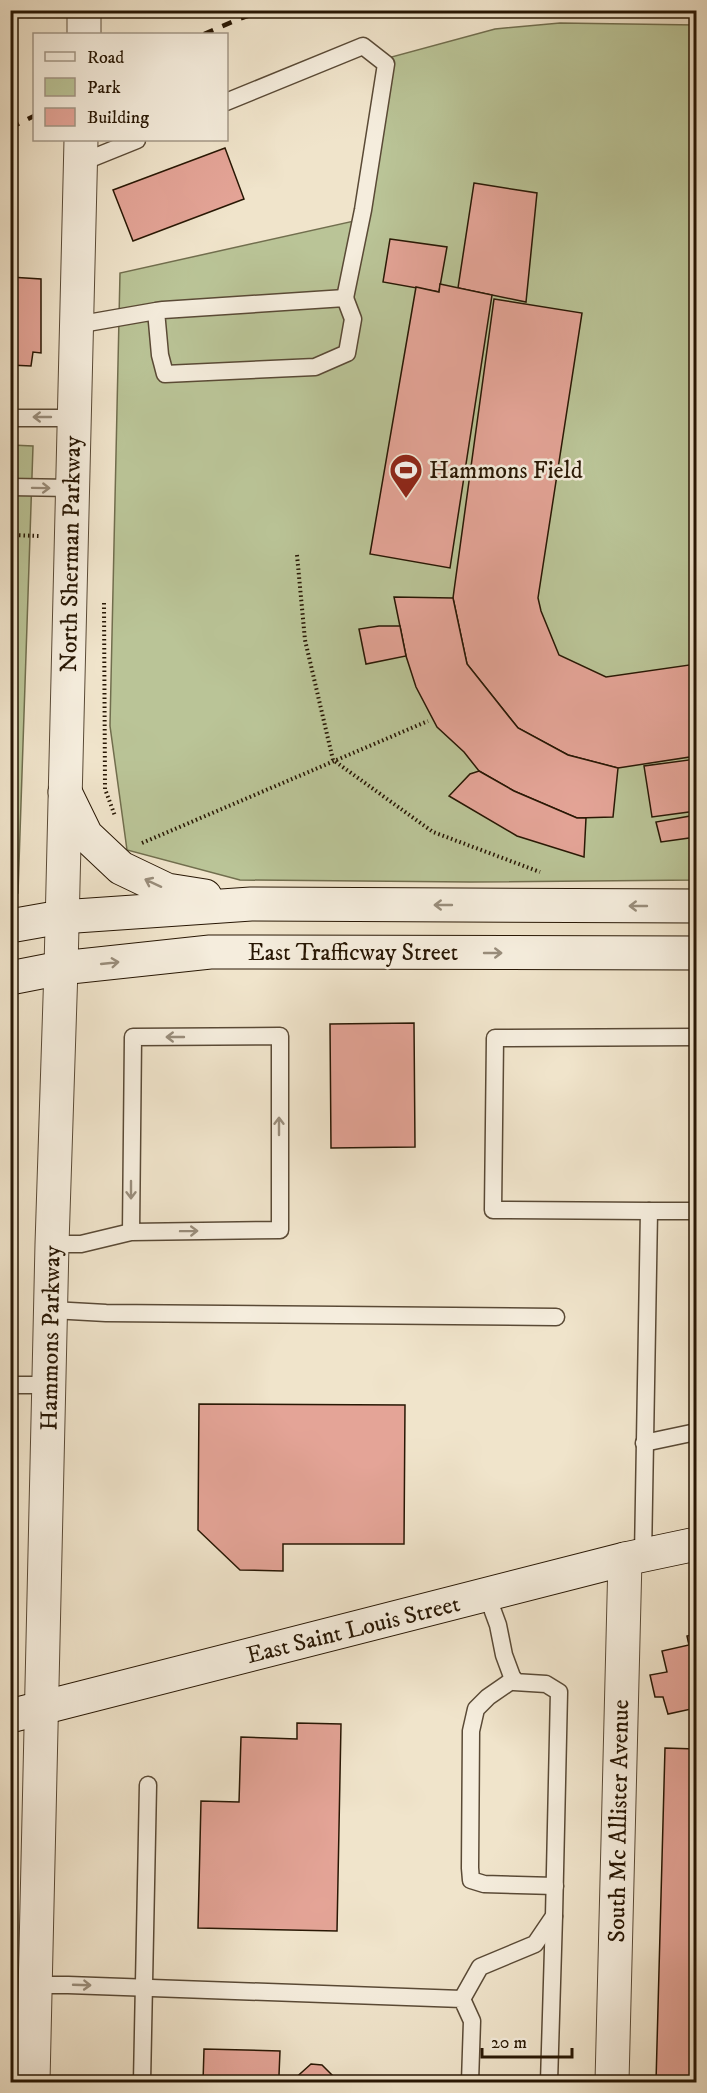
<svg xmlns="http://www.w3.org/2000/svg" width="707" height="2093" font-family="'IM FELL DW Pica',serif">
	<rect width="100%" height="100%" fill="#f0e4cb"/>
	<filter id="stains"><feTurbulence type="fractalNoise" baseFrequency=".00333" numOctaves="4"/><feColorMatrix values="0 0 0 0 .2 0 0 0 0 .09 0 0 0 0 .02 0 0 0 .5 -.17"/></filter>
	<radialGradient id="worn" r=".72"><stop offset=".6" stop-color="#630" stop-opacity="0"/><stop offset="1" stop-color="#630" stop-opacity=".3"/></radialGradient>
	<g fill="#bac497" stroke="#716e4e" stroke-width="1.5">
		<path d="M560,23L696,25V880L470,882L240,880L127,850L110,726L120,273L359,220L384,59L495,29Z"/>
		<path d="M11,445L33,446L18,893L11,894Z"/>
	</g>
	<g fill="#e4a497" stroke="#281704" stroke-width="1.5">
		<path d="M225,148L244,199L133,241L113,190Z"/>
		<path d="M474,183L537,193L526,302L458,288Z"/>
		<path d="M390,239L447,247L439,292L383,282Z"/>
		<path d="M10,277L41,279V353L33,352L31,366L10,365Z"/>
		<path d="M440,284L492,295L450,568L370,554L416,287L439,292Z"/>
		<path d="M494,299L582,313L538,598L541,611L559,655L606,677L696,664V756L618,768L568,755L518,728L467,664L453,598Z"/>
		<path d="M394,597L453,598L467,664L518,728L568,755L618,768L613,817L577,818L514,791L479,771L464,752L437,727L416,687L406,656Z"/>
		<path d="M379,626H400L406,656L366,664L359,629Z"/>
		<path d="M696,759V811L652,817L644,766Z"/>
		<path d="M479,771L514,791L577,818H586L584,857L517,836L449,796L470,774Z"/>
		<path d="M696,815V837L661,842L656,822Z"/>
		<path d="M414,1023L415,1147L331,1148L330,1024Z"/>
		<path d="M199,1404L405,1405L404,1544H283V1571L240,1570L198,1530Z"/>
		<path d="M696,1634V1708L668,1714L663,1697H655L650,1675L667,1672L662,1651L689,1645L687,1636Z"/>
		<path d="M297,1723L341,1724L337,1931L198,1928L201,1801L239,1802L241,1737L297,1739Z"/>
		<path d="M665,1748L696,1749V2082H656Z"/>
		<path d="M204,2049L280,2051L279,2075L286,2082H203Z"/>
		<path d="M311,2064L322,2065L339,2082H291Z"/>
	</g>
	<g fill="none" stroke-linecap="round" stroke-linejoin="round">
		<defs>
			<g id="service">
				<path d="M226,102L363,46L386,64L363,210L345,298"/>
				<path d="M80,163L137,140"/>
				<path d="M76,325L156,311L163,310L345,298L353,319L347,353L315,367L165,374L160,355L156,311"/>
				<path d="M10,418H73"/>
				<path d="M10,487L72,488"/>
				<path d="M649,1211L493,1210L495,1038L696,1037"/>
				<path d="M52,1244H81L131,1232L280,1230V1036L133,1037L131,1232"/>
				<path d="M52,1310L106,1313L556,1317"/>
				<path d="M10,1385H50"/>
				<path d="M644,1443L696,1432"/>
				<path d="M643,1556L649,1211H696"/>
				<path d="M514,1679L488,1697L476,1709L471,1731L470,1868L471,1880L484,1884L555,1886"/>
				<path d="M35,1985H68L462,1999L472,2021L470,2082"/>
				<path d="M462,1999L480,1967L535,1944L554,1916L559,1692L546,1684L514,1682L504,1655L498,1625L487,1595"/>
				<path d="M142,2082L148,1785"/>
				<path d="M549,2082L554,1916"/>
			</g>
			<g id="minor">
				<path d="M84,34V10"/>
				<path d="M33,2082L52,1244L61,968L81,140"/>
				<path d="M612,2082L625,1559"/>
			</g>
			<g id="secondary">
				<path d="M65,792L86,835L121,868L167,890L205,896"/>
				<path d="M10,926L61,917L251,904L696,906"/>
				<path d="M10,978L61,968L210,952L696,953"/>
				<path d="M10,1716L625,1559L696,1544"/>
			</g>
		</defs>
		<use href="#service" stroke="#5a4a36" stroke-width="19"/>
		<use href="#minor" stroke="#5a4a36" stroke-width="35"/>
		<use href="#secondary" stroke="#281704" stroke-width="35"/>
		<g stroke="#281704" stroke-width="4" stroke-dasharray="1.5 3" stroke-linecap="butt">
			<path d="M10,535L40,536"/>
			<path d="M297,555L305,640L333,760L433,832L540,872"/>
			<path d="M104,603L105,789L115,816"/>
			<path d="M142,843L428,721"/>
		</g>
		<use href="#service" stroke="#f5eddd" stroke-width="16"/>
		<use href="#minor" stroke="#f5eddd" stroke-width="33"/>
		<use href="#secondary" stroke="#f5eddd" stroke-width="33"/>
		<g stroke="#281704" stroke-width="4.5" stroke-dasharray="10 10" stroke-linecap="butt">
			<path d="M204,34L239,19L266,10"/>
			<path d="M10,128L34,116"/>
		</g>
	</g>
	<defs><path id="oneway-shaft" d="M-6 0H5M1.5-3L5.5 0L1.5 3" fill="none" stroke-width="1.6" stroke-linecap="round" stroke-linejoin="round" transform="scale(1.5)"/></defs>
	<g stroke="#998d7b">
		<use href="#oneway-shaft" transform="translate(42 417) rotate(-180)"/>
		<use href="#oneway-shaft" transform="translate(41 488) rotate(1)"/>
		<use href="#oneway-shaft" transform="translate(153 883) rotate(-155)"/>
		<use href="#oneway-shaft" transform="translate(443 905) rotate(-180)"/>
		<use href="#oneway-shaft" transform="translate(638 906) rotate(-180)"/>
		<use href="#oneway-shaft" transform="translate(493 953)"/>
		<use href="#oneway-shaft" transform="translate(110 963) rotate(-6)"/>
		<use href="#oneway-shaft" transform="translate(175 1037) rotate(180)"/>
		<use href="#oneway-shaft" transform="translate(279 1126) rotate(-90)"/>
		<use href="#oneway-shaft" transform="translate(131 1190) rotate(90)"/>
		<use href="#oneway-shaft" transform="translate(189 1231) rotate(-1)"/>
		<use href="#oneway-shaft" transform="translate(82 1985) rotate(2)"/>
	</g>
	<defs>
		<symbol id="stadium-pin" viewBox="-11 -11 22 30"><path d="M0 17L-7.5 6A9.5 9.5 0 1 1 7.5 6Z" fill="#8f2418" stroke="#f5eddd"/><path d="M0-5a6.5 5 0 1 0 0 10a6.5 5 0 1 0 0-10ZM-3.5-1.8h7v3.6h-7Z" fill="#fff"/></symbol>
	</defs>
	<g fill-rule="evenodd">
		<use href="#stadium-pin" x="387" y="451" width="38" height="52"/>
	</g>
	<g text-anchor="middle" stroke-width="5" stroke-linejoin="round" paint-order="stroke">
		<g font-size="24" fill="#281704" stroke="#f5eddd" text-anchor="start">
			<text x="429" y="478">Hammons Field</text>
		</g>
		<g font-size="24" fill="#281704" stroke="#f5eddd">
			<text transform="translate(70 554) rotate(-89)" y="8">North Sherman Parkway</text>
			<text x="353" y="960">East Trafficway Street</text>
			<text transform="translate(50 1338) rotate(-89)" y="8">Hammons Parkway</text>
			<text transform="translate(353 1629) rotate(-14)" y="8">East Saint Louis Street</text>
			<text transform="translate(618 1821) rotate(-89)" y="8">South Mc Allister Avenue</text>
		</g>
	</g>
	<rect width="707" height="2093" fill="none" stroke="#f0e4cb" stroke-width="36"/>
	<rect x="12" y="12" width="683" height="2069" fill="none" stroke="#281704" stroke-width="3"/>
	<rect x="18" y="18" width="671" height="2057" fill="none" stroke="#281704" stroke-width="1.5"/>
	<rect x="33" y="33" width="195" height="108" fill="#f5eddd" stroke="#a39786" stroke-width="1.5"/>
	<rect x="45" y="52" width="30" height="9" fill="#f5eddd" stroke="#a39786" stroke-width="1.5"/>
	<text x="87" y="63" font-size="18" fill="#281704">Road</text>
	<rect x="45" y="78" width="30" height="18" fill="#bac497" stroke="#a39786" stroke-width="1.5"/>
	<text x="87" y="93" font-size="18" fill="#281704">Park</text>
	<rect x="45" y="108" width="30" height="18" fill="#e4a497" stroke="#a39786" stroke-width="1.5"/>
	<text x="87" y="123" font-size="18" fill="#281704">Building</text>
	<path d="M482 2048v9h90v-9" fill="none" stroke="#281704" stroke-width="3"/>
	<text x="491" y="2048" font-size="18" fill="#281704" stroke="#f5eddd" stroke-width="4.5" paint-order="stroke">20 m</text>
	<rect width="100%" height="100%" filter="url(#stains)"/>
	<rect width="100%" height="100%" fill="url(#worn)"/>
</svg>
